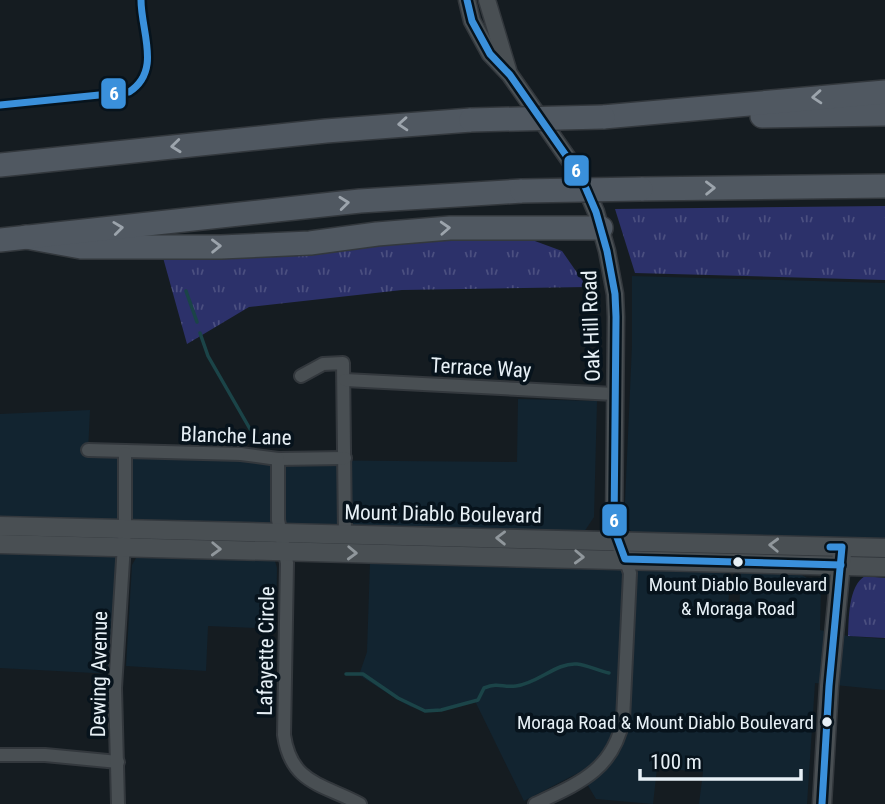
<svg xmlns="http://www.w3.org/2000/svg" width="885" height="804" font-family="'Roboto Condensed',sans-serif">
	<defs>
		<pattern id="park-tufts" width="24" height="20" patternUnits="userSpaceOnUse" patternTransform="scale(1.75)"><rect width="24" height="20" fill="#2c316a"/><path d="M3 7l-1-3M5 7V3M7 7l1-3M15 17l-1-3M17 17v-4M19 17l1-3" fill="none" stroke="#4b4f80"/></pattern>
	</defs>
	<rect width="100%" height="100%" fill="#151c21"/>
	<g fill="#122430">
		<path d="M632,276L885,283V546L637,537L624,524L632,346Z"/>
		<path d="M518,399L597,401L594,517L584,532L0,517V414L90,410L88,452L287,460L517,462Z"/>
		<path d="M0,552H121L113,674L0,668Z"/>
		<path d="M141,555L268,557L275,561L277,568L276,629L208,626L206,671L126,666L132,565L136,558Z"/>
		<path d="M370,562L593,565L730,572L728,613L739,615L741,571L802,575L821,587L820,630L848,636L885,639V690L815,683L807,804H699L703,772L657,768L653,804L596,799L580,772L524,801L475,701L429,711L411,707L398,700L359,675L367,652Z"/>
	</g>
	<g fill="url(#park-tufts)">
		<path d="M885,206V280L635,273L615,209Z"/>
		<path d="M524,237L562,251L587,287L402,290L249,307L187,344L162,254L317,253L441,238Z"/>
		<path d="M865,576L885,578V638L848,636C849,619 848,586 865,576Z"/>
	</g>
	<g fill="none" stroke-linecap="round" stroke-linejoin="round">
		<g stroke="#1b4448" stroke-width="3.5">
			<path d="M186,291L197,322"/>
			<path d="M200,333L208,356L250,429"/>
			<path d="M346,674H363L398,698L425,711L441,710L478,700L484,688C500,682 502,688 516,686C537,684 557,662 577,664C588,665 598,671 609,673"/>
		</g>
		<defs>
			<g id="minor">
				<path d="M301,376L323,364L343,363L345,535"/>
				<path d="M345,380L614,394"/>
				<path d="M88,450L241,454L278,459L345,458"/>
				<path d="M278,459V520L287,563L284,735C291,784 323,784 360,804"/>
				<path d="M0,755H45L118,762"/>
				<path d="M118,804L115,688L125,528V453"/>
				<path d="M535,804C577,784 613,771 623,720L630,573L625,559"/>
			</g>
			<g id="tertiary">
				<path d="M467,0L472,21L490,54L510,75L581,177L596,212L607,251L615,294L616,317L614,529L622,550"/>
				<path d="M487,0L508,70"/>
			</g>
			<g id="secondary">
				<path d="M0,526L885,548"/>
				<path d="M0,544L885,567"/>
				<path d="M822,804L829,686L842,553"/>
			</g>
			<g id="motorway">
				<path d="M762,116L885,114"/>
				<path d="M603,117L885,92"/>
				<path d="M0,165L326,131L471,120"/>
				<path d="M641,189L885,186"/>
				<path d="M26,237L81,247H221L310,243L377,234L450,228H601"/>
				<path d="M0,240L360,201L522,191"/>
			</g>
		</defs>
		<use href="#minor" stroke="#33383d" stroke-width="16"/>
		<use href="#tertiary" stroke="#33383d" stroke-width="19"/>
		<use href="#secondary" stroke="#33383d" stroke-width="21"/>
		<use href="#motorway" stroke="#33383d" stroke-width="26"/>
		<use href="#minor" stroke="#494f53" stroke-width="12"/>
		<use href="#tertiary" stroke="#494f53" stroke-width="16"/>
		<use href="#secondary" stroke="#494f53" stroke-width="18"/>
		<use href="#motorway" stroke="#505861" stroke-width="23"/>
		<defs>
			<g id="motorway-bridge">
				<path d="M471,120L603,117"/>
				<path d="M522,191L641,189"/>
			</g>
		</defs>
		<use href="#motorway-bridge" stroke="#33383d" stroke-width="26" stroke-linecap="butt"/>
		<use href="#motorway-bridge" stroke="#505861" stroke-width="23"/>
		<defs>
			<g id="bus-1">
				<path d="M467,0L472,21L490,54L510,75L581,177L596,212L607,251L615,294L616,317L614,529L625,559L841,565"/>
				<path d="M0,105L129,92C162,71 141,32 141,0"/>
				<path d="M822,804L829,686L842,547H830"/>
			</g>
		</defs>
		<use href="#bus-1" stroke="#07131c" stroke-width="12"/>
		<use href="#bus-1" stroke="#3a90db" stroke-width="7"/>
	</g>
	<defs><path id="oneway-chevron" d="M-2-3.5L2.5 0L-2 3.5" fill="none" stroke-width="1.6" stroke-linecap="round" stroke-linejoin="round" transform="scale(1.75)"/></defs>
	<g stroke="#9ca4ac">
		<use href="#oneway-chevron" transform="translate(817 97) rotate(176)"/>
		<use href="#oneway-chevron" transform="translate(403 124) rotate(176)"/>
		<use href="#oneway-chevron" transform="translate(176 146) rotate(174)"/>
		<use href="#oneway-chevron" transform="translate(710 188) rotate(-1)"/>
		<use href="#oneway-chevron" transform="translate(344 203) rotate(-6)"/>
		<use href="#oneway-chevron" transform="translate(118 228) rotate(-7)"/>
		<use href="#oneway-chevron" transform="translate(445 228) rotate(-3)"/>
		<use href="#oneway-chevron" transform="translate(216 246) rotate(-1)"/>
	</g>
	<g stroke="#90979c">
		<use href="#oneway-chevron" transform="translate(501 538) rotate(-179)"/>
		<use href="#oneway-chevron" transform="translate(774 545) rotate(-178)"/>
		<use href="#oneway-chevron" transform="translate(216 549) rotate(2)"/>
		<use href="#oneway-chevron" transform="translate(352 553) rotate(2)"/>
		<use href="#oneway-chevron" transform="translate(579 557) rotate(2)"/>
	</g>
	<g fill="#e7f0f6" stroke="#07131c" stroke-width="2.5">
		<circle cx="738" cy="562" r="6"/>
		<circle cx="827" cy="722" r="6"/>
	</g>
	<g text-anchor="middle" stroke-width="7" stroke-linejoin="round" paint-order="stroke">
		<g font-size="19" fill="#e7f0f6" stroke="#07131c">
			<text x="738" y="591">Mount Diablo Boulevard<tspan x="738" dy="24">&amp; Moraga Road</tspan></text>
			<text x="814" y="729" text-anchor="end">Moraga Road &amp; Mount Diablo Boulevard</text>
		</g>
		<g font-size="21" fill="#e7f0f6" stroke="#07131c">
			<text transform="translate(591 326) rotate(-92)" y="7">Oak Hill Road</text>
			<text transform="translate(481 368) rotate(3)" y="7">Terrace Way</text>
			<text transform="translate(236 436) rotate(2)" y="7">Blanche Lane</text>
			<text transform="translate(443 514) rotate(1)" y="7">Mount Diablo Boulevard</text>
			<text transform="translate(266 651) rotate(-89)" y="7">Lafayette Circle</text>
			<text transform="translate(99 674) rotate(-89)" y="7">Dewing Avenue</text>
		</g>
	</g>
	<g stroke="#07131c" stroke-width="2.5">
		<rect x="100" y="77" width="27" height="33" rx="7" fill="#3a90db"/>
		<rect x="563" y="154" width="27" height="33" rx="7" fill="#3a90db"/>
		<rect x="601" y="503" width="27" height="34" rx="7" fill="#3a90db"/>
	</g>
	<g font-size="19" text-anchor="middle" font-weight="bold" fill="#fff">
		<text x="114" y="100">6</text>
		<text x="576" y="177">6</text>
		<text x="614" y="527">6</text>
	</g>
	<path d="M640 769v10h161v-10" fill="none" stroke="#e7f0f6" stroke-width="3.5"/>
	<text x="650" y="769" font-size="21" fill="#e7f0f6" stroke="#07131c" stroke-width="5" paint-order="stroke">100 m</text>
</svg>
